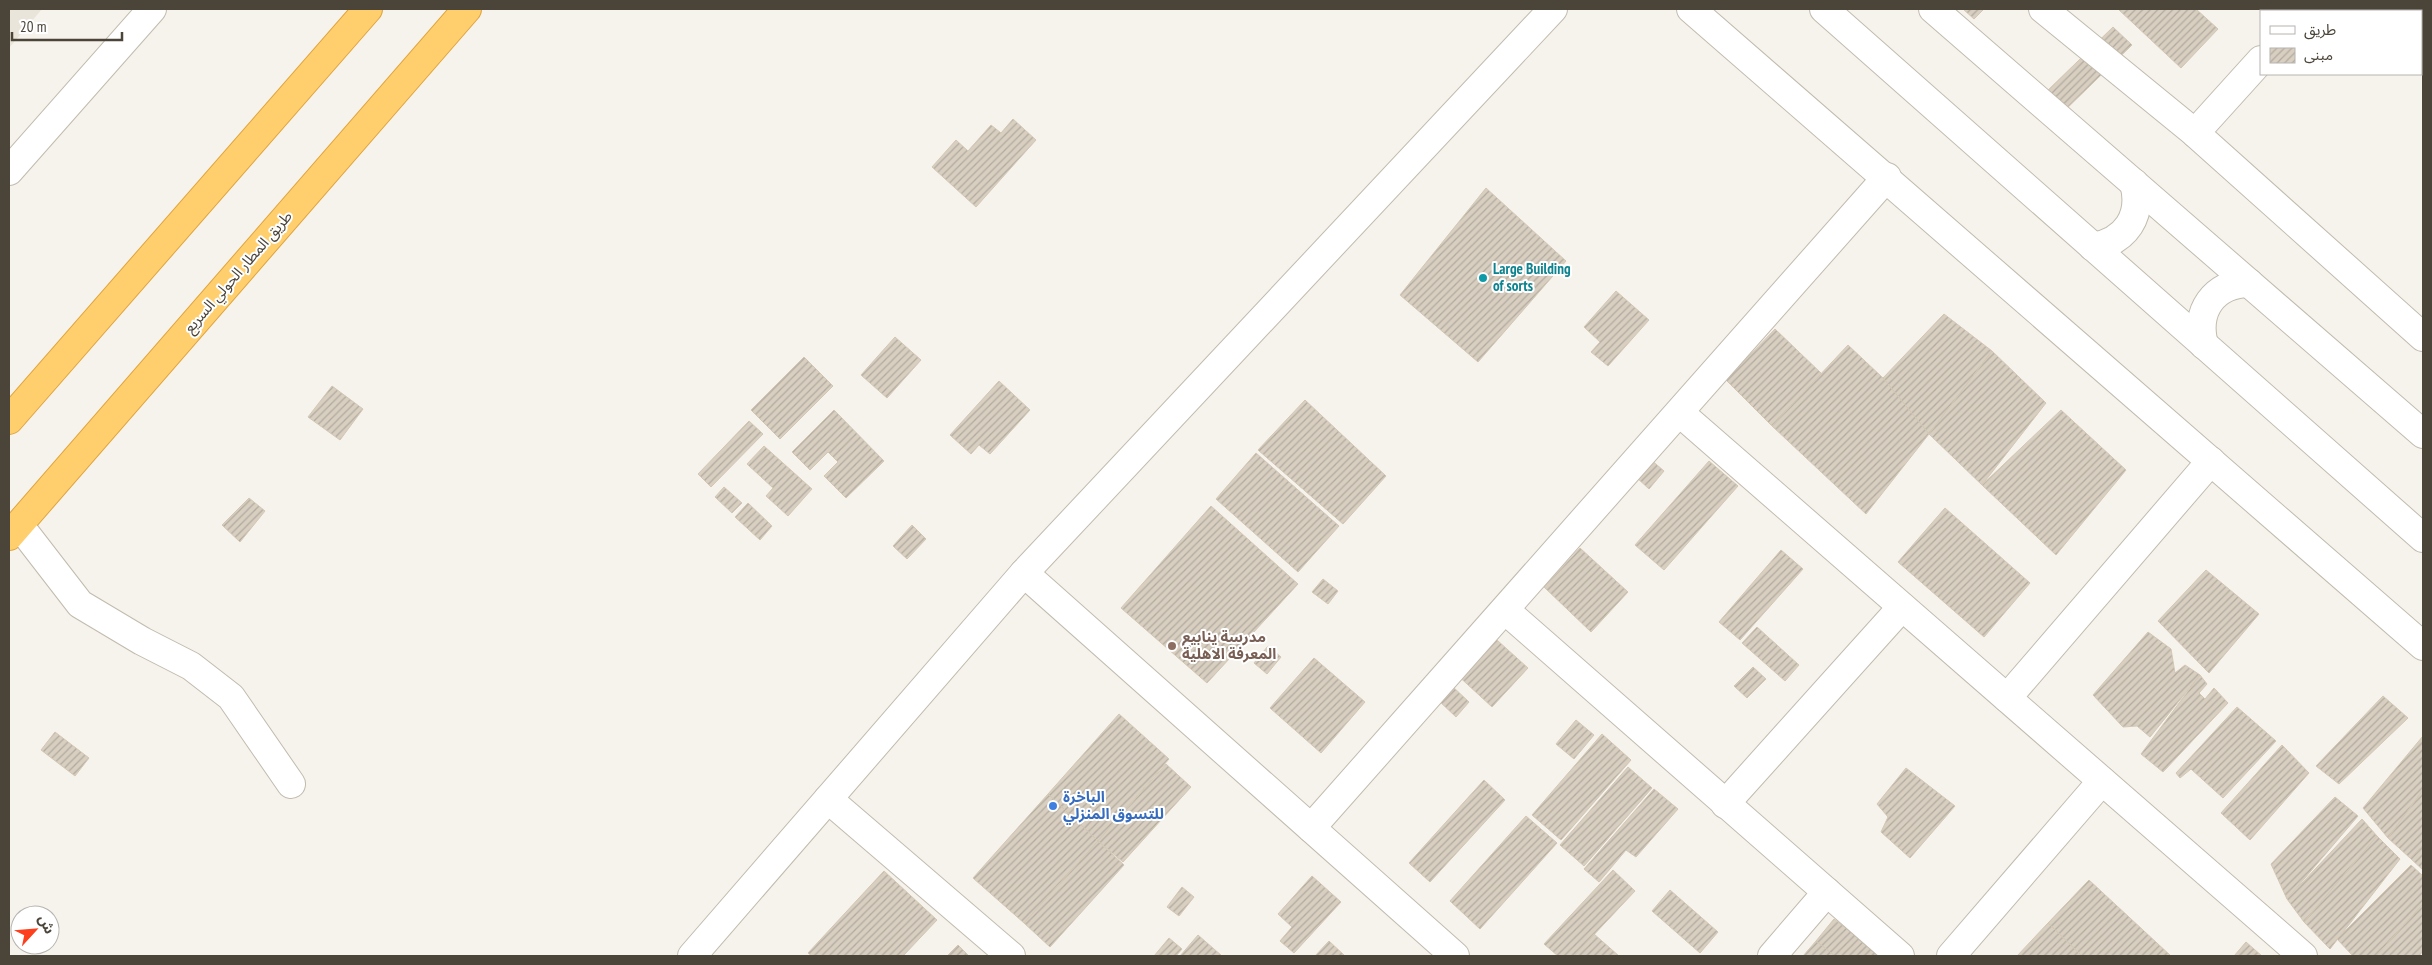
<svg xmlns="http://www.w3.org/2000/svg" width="2432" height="965" font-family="'PT Sans Narrow','Noto Sans Arabic',sans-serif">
	<defs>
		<pattern id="building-hatch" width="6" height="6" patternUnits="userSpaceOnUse" patternTransform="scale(1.25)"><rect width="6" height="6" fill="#d8cfc1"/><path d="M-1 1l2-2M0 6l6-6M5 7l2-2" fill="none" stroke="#b1aa9e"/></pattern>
	</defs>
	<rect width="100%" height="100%" fill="#f6f3ec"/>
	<path fill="#eae5da" d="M9,9H42L9,48Z"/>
	<g fill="url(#building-hatch)" stroke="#d3c7b4">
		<path d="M1963,9H1984L1974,19Z"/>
		<path d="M2118,9H2196L2218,29L2181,68Z"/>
		<path d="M2113,27L2132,45L2060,115L2042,96Z"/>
		<path d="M1013,119L1036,140L976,207L932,167L956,140L968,151L991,125L1001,133Z"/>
		<path d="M1486,188L1566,261L1478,362L1400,295Z"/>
		<path d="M1616,291L1649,320L1608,366L1591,352L1600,342L1584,327Z"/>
		<path d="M1944,314L1992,351L1929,434L1883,378Z"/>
		<path d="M1775,329L1822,374L1772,426L1726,380Z"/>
		<path d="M895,337L921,360L887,398L861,375Z"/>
		<path d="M1848,345L1883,378L1929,434L1866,514L1772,426Z"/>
		<path d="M1992,351L2046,403L1982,485L1929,434Z"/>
		<path d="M804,357L833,386L780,439L751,410Z"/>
		<path d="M999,381L1030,410L990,454L979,445L971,454L950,435Z"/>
		<path d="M332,386L363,409L340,440L308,417Z"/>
		<path d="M1305,400L1386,476L1343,524L1258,450Z"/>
		<path d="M834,410L884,461L846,498L824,476L838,462L828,452L810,470L792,452Z"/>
		<path d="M2061,410L2126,470L2056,555L1982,485Z"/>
		<path d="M749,421L763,434L711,487L698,474Z"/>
		<path d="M764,446L812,489L788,516L766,496L773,488L747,464Z"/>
		<path d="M1256,453L1339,526L1298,572L1216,499Z"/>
		<path d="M1650,459L1664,471L1649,489L1635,476Z"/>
		<path d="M1709,461L1738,486L1664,570L1635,545Z"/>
		<path d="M724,487L742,503L732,513L715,497Z"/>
		<path d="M249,498L265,511L240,542L222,525Z"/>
		<path d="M748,503L772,526L760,540L735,517Z"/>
		<path d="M1211,506L1298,584L1207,683L1121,608Z"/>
		<path d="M1945,508L2030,583L1984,637L1898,562Z"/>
		<path d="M912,525L926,539L907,559L893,546Z"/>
		<path d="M1580,548L1628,592L1591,632L1544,587Z"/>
		<path d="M1781,550L1803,569L1740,640L1719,622Z"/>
		<path d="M2206,570L2259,614L2209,673L2158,621Z"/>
		<path d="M1323,579L1338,591L1328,604L1312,592Z"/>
		<path d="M1477,622L1528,668L1492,707L1441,660Z"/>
		<path d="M1757,627L1799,665L1785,681L1742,643Z"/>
		<path d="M2148,632L2171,649L2175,673L2185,665L2200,675L2150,737L2137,726L2123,727L2093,695Z"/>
		<path d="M1268,646L1281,657L1267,674L1254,663Z"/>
		<path d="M1314,658L1365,702L1321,753L1270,708Z"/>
		<path d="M1753,667L1766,679L1747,698L1734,686Z"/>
		<path d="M2200,675L2207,684L2199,693L2205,699L2214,688L2228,703L2163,772L2141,754Z"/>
		<path d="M1452,686L1469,702L1456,717L1438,700Z"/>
		<path d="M2383,696L2408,718L2339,784L2316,766Z"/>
		<path d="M2237,707L2276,741L2223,798L2191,769L2180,778L2176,773Z"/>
		<path d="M1119,714L1169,759L1098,841L1048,794Z"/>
		<path d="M1576,720L1594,735L1574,759L1556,744Z"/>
		<path d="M55,732L89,758L75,776L41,750Z"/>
		<path d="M1602,734L1631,760L1561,840L1532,815Z"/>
		<path d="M2423,736V790L2388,838L2363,808Z"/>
		<path d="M2282,745L2309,773L2250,840L2221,813Z"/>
		<path d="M1166,764L1191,787L1123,862L1098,841Z"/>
		<path d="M1628,767L1652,788L1584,866L1560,845Z"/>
		<path d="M1906,768L1955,806L1910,858L1881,832L1888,817L1877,804Z"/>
		<path d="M1484,780L1505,800L1430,882L1409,863Z"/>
		<path d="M1654,789L1678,809L1636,857L1626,850L1599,882L1584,869Z"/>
		<path d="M2423,790V845L2410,858L2388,838Z"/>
		<path d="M1048,794L1098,841L1024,923L973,878Z"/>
		<path d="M2335,797L2358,816L2287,899L2271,864Z"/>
		<path d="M1526,816L1557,843L1480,929L1450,901Z"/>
		<path d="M2362,819L2377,836L2304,922L2287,899Z"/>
		<path d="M2377,836L2400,859L2330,949L2304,922Z"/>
		<path d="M1098,841L1124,865L1050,947L1024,923Z"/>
		<path d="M2423,845V870L2410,858Z"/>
		<path d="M2411,865L2423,876V904L2376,956H2353L2337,939Z"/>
		<path d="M1613,870L1635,891L1574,956H1558L1544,944Z"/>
		<path d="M884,871L937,920L903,956H812L808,953Z"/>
		<path d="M1312,876L1341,902L1294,953L1280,941L1292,927L1278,914Z"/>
		<path d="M2089,880L2171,956H2082L2048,923Z"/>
		<path d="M1182,887L1194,897L1179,916L1167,907Z"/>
		<path d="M1670,890L1718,932L1700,953L1652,911Z"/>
		<path d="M2423,904V951L2419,956H2376Z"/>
		<path d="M1834,919L1882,956H1835L1816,941Z"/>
		<path d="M2048,923L2082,956H2017Z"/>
		<path d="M1594,934L1619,956H1574Z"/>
		<path d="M1198,935L1222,956H1180Z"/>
		<path d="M1169,938L1182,949L1176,956H1154Z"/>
		<path d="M1329,941L1345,956H1315Z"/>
		<path d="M1816,941L1835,956H1803Z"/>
		<path d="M2246,942L2262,956H2234Z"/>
		<path d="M958,945L969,956H947Z"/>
	</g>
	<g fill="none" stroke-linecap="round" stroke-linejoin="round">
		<defs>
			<g id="minor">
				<path d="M1691,9L2423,646"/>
				<path d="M1824,9L2423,538"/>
				<path d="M1933,9L2423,434"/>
				<path d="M2043,9L2195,133L2423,337"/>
				<path d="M2304,11L2306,9"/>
				<path d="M2195,133L2261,60"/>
				<path d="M9,171L152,9"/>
				<path d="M2093,247C2126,241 2143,216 2134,183"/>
				<path d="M2204,345C2195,311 2213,284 2249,283"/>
				<path d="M1680,413L2303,956"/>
				<path d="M19,525L80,604L142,641L191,666L231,697L291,784"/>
				<path d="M1024,573L1455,956"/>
				<path d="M1505,610L1900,956"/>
				<path d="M2007,698L2211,461"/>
				<path d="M828,799L1011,956"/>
				<path d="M1725,804L1902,607"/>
				<path d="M1311,828L1887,177"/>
				<path d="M692,956L1024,573L1553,9"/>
				<path d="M1772,956L1827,892"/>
				<path d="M1951,956L2102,781"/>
			</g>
			<g id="highway">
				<path d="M9,420L368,9"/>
				<path d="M9,536L467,9"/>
			</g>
		</defs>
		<use href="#minor" stroke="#c2bbae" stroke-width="30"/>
		<use href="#highway" stroke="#e0a43c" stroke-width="30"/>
		<use href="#minor" stroke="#fff" stroke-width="28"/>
		<use href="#highway" stroke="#ffcf6e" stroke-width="28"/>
	</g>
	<circle fill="#0f9aa8" stroke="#fff" stroke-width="2" cx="1483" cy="278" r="5"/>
	<circle fill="#8d6e63" stroke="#fff" stroke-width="2" cx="1172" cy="646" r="5"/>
	<circle fill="#3f7fe0" stroke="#fff" stroke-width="2" cx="1053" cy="806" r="5"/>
	<g text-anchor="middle" stroke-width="4" stroke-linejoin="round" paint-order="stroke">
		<g font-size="15" font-weight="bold" fill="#0d838f" stroke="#fff" text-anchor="start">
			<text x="1493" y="274">Large Building<tspan x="1493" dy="17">of sorts</tspan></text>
		</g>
		<g font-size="15" fill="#4b4439" stroke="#fff">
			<text transform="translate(238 272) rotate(-49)" y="5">طريق المطار الحولي السريع</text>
		</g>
		<g font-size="15" font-weight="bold" fill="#785e54" stroke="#fff" text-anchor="start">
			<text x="1182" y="642">مدرسة ينابيع<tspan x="1182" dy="17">المعرفة الاهلية</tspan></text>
		</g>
		<g font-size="15" font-weight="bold" fill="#366cbe" stroke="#fff" text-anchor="start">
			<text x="1063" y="802">الباخرة<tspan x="1063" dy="17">للتسوق المنزلي</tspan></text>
		</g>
	</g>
	<rect width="2432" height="965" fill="none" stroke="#4b4439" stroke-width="20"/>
	<rect x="2260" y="10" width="162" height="65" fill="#ffffff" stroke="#b7b4b0"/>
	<rect x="2270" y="26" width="25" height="8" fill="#ffffff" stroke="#b7b4b0"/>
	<text x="2304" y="35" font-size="15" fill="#4b4439">طريق</text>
	<rect x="2270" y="48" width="25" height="15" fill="url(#building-hatch)" stroke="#b7b4b0"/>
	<text x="2304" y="60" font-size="15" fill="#4b4439">مبنى</text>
	<g transform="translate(35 930) rotate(64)"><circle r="24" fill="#ffffff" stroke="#b7b4b0"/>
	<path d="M0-4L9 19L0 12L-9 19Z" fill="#fc3f1d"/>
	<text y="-8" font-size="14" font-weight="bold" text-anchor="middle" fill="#4b4439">ش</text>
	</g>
	<path d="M12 32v8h110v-8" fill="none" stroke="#4b4439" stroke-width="2.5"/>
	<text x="20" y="32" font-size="15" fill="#4b4439" stroke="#ffffff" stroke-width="4" paint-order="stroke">20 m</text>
</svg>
